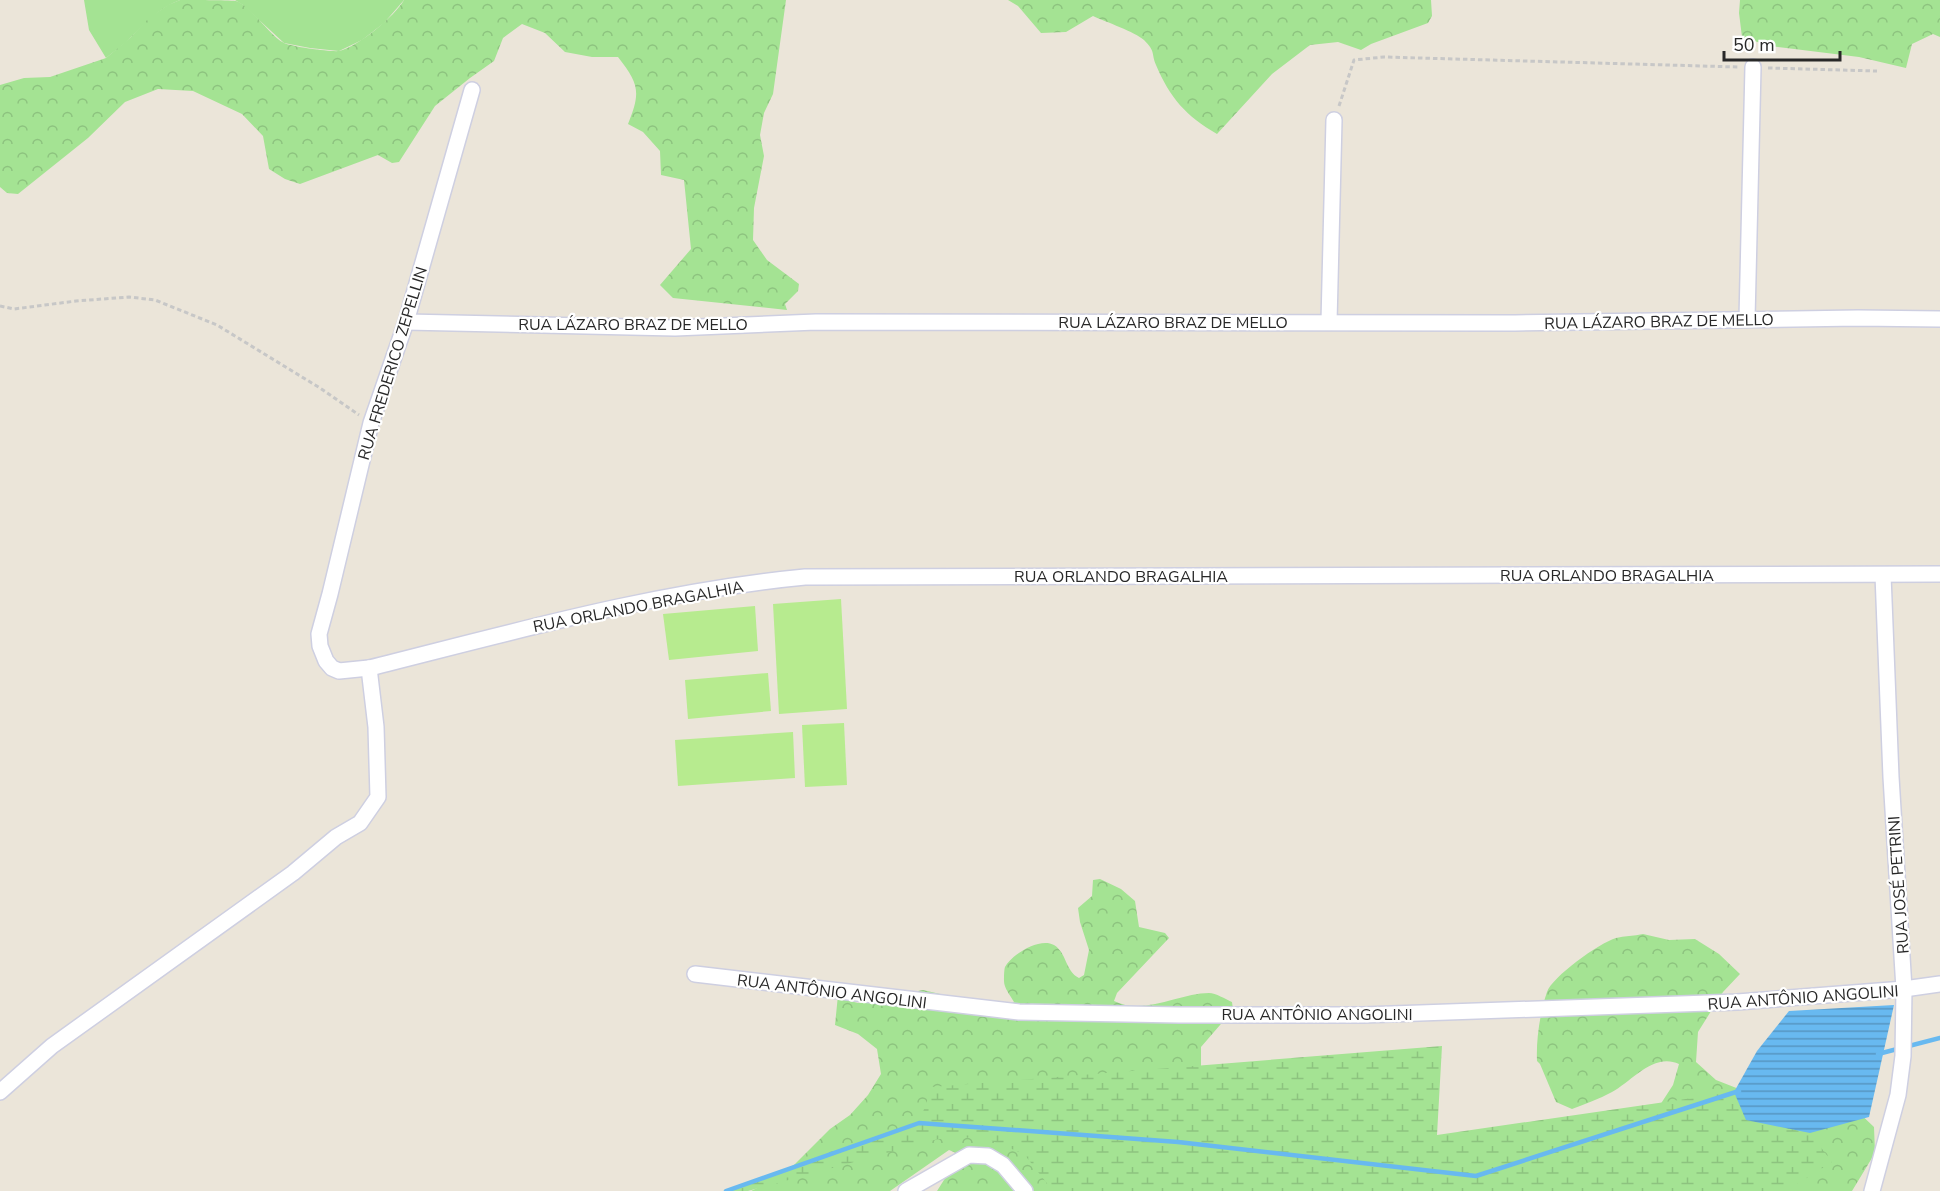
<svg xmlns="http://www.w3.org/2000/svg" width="1940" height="1191" font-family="'Nunito Sans',sans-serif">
	<defs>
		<pattern id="forest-crowns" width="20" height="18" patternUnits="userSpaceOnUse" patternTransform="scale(1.5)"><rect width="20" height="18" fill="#a4e393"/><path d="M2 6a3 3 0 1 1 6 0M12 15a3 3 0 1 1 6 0" fill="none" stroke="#8dc37f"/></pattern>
		<pattern id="wetland-marsh" width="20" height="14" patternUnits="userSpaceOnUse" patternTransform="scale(1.5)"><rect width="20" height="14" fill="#a4e393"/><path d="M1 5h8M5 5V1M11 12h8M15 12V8" fill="none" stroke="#8dc37f"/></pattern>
		<pattern id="water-rules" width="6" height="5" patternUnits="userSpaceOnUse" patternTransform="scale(1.5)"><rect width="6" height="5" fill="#68b9f0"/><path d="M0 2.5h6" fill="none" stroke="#5696c2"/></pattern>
	</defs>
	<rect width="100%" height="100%" fill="#ebe5d9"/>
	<g fill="#a4e393">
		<path d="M84,0H180C159,8 147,22 131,37C124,45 114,51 106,58L89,30Z"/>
		<path d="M235,0H404L384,23L362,40L339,51L310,48L284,43L243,5Z"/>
	</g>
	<g fill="url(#forest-crowns)">
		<path d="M180,0C193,0 226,0 236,1C253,7 268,35 284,43C293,47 331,52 339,51C358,47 395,16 404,0H786L773,94L764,113L760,135L764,156L754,208L753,240L767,260L799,284L798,291L785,304L787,310L673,298L660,285L691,249L684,180L661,175L660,151L643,132L628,124C641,92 639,84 618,57H592L565,52L545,33L522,24L503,38L494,61L470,78L435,106L399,162L392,163L378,155L300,184L285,179L269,169L263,136L242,114L193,91L158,89L125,102L88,138L18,194L7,193L0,187V85L24,78L50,77L106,58L130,38L149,18L168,5Z"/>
		<path d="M1008,0H1431L1432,16L1428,23L1371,44L1361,50L1338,42L1310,45L1272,74L1217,134C1186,116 1170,98 1156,65C1151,53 1156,52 1144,40C1135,32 1106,22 1093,16L1066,32L1041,33L1018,6Z"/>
		<path d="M1740,0H1940V37L1933,34L1912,44L1906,68L1859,57L1770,46L1742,37L1739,13Z"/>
		<path d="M1100,879L1121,889L1135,901L1139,927L1165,933L1169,938L1117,993L1114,1001C1144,1016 1179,993 1209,993C1216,993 1225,999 1232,1002L1233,1010L1201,1047V1069L1320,1191H937L956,1161V1153L949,1150L890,1191H751L775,1179L795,1164L830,1129L850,1115L868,1095L881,1074L877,1049L858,1034L835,1025L838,995L846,1000L858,1003L923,990L1000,1008L1014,1002C1010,995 1004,988 1004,981C1004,977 1004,970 1005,967C1012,954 1040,937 1054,945C1067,953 1065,971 1079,978L1084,975L1089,950L1080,922L1078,908L1092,896L1093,880Z"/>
		<path d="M1643,934L1669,940L1695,939L1719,954L1740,974L1723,992L1698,1032L1696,1062L1716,1080L1739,1089L1854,1108L1874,1127L1875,1153L1852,1191H1613L1660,1105L1673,1085L1679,1064C1654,1052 1632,1081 1612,1092C1599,1099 1585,1104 1572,1109L1556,1102L1540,1064L1537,1061C1536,1040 1540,1012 1547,992C1552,977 1599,943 1616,938C1624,936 1634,936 1643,934Z"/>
	</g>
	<path fill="url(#wetland-marsh)" d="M1442,1046L1437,1135L1734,1092L1746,1120L1810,1133L1832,1162L1786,1191H1053L1024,1154L982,1137L938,1139L748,1191H729L919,1123L932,1087Z"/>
	<g fill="#b7eb8f">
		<path d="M841,599L847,709L779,714L773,604Z"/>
		<path d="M755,606L758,651L669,660L663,614Z"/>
		<path d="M768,673L771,711L688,719L685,680Z"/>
		<path d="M844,723L847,785L805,787L802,725Z"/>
		<path d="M793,732L795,778L678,786L675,740Z"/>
	</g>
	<path fill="url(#water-rules)" d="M1894,1005L1869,1117L1810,1133L1746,1120L1734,1092L1757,1051L1789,1011Z"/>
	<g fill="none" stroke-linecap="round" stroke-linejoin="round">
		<g stroke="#68b9f0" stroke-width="4.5">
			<path d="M1878,1054L1940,1038"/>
			<path d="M726,1191L919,1123L1178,1142L1476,1176L1739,1091"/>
		</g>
		<defs>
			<g id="minor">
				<path d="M472,90L406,322L371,423L330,594L319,634L320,646L326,661L332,668L339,671L369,668C513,632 657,591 805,577L1940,574"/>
				<path d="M1747,319L1753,67"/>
				<path d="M406,322L675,328L816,322L1515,323L1858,318L1940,319"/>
				<path d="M1329,322L1334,120"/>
				<path d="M695,974L1019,1012L1179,1015H1363L1737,1002L1904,989L1940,984"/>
				<path d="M0,1092L52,1046L293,873L336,837L360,823L378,797L376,727L369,668"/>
				<path d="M906,1191L969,1155L988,1156L1003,1165L1025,1191"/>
				<path d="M1872,1191L1898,1095L1903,1056L1904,989L1891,777L1883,575"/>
			</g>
		</defs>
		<use href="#minor" stroke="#cecfe1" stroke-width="18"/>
		<g stroke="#c7c7c7" stroke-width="3" stroke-dasharray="4.5 3" stroke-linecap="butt">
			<path d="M1768,68L1877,71"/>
			<path d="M1339,106L1354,60L1384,57L1738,67"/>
			<path d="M0,306L14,309L76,301L129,297L155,300L217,325L320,388L359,415"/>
		</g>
		<use href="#minor" stroke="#fff" stroke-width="15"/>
	</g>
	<g text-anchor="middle" stroke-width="4.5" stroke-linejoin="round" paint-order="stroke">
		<g font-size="16" fill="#282828" stroke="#fff">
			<text transform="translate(1659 321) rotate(-1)" y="6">RUA LÁZARO BRAZ DE MELLO</text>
			<text x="1173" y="328">RUA LÁZARO BRAZ DE MELLO</text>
			<text x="633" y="330">RUA LÁZARO BRAZ DE MELLO</text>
			<text transform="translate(392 363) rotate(-73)" y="6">RUA FREDERICO ZEPELLIN</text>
			<text x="1607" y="581">RUA ORLANDO BRAGALHIA</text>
			<text x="1121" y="582">RUA ORLANDO BRAGALHIA</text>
			<text transform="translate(638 606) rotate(-11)" y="6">RUA ORLANDO BRAGALHIA</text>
			<text transform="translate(1898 885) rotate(-94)" y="6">RUA JOSÉ PETRINI</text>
			<text transform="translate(832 991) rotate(7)" y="6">RUA ANTÔNIO ANGOLINI</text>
			<text transform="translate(1803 997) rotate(-4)" y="6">RUA ANTÔNIO ANGOLINI</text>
			<text x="1317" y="1020">RUA ANTÔNIO ANGOLINI</text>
		</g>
	</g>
	<path d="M1724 51v9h116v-9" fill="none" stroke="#282828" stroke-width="3"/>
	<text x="1733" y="51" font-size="18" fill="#282828" stroke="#ffffff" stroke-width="4.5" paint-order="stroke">50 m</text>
</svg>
